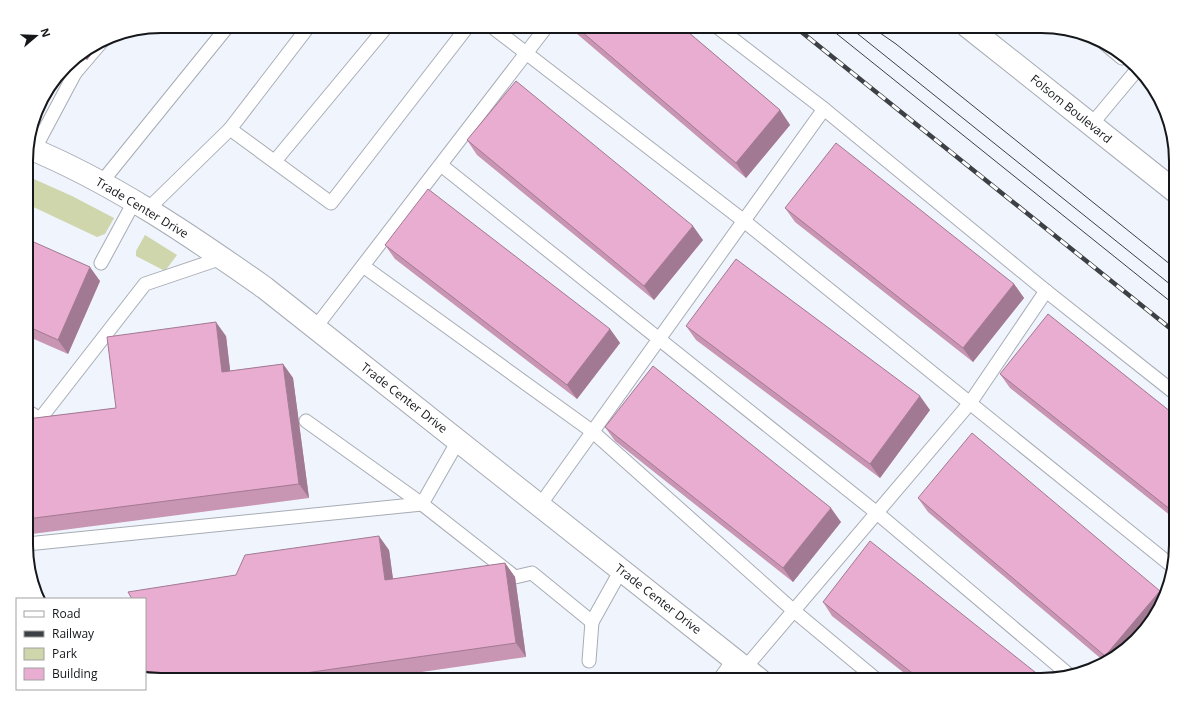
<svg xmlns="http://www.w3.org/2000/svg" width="1202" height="706" font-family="'Open Sans',sans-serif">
	<rect width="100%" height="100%" fill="#eff4fd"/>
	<g fill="#cfd6ab">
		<path d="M27,176L72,196L114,218L105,234L97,237L27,204Z"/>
		<path d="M145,235L177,255L165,271L136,256V251Z"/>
	</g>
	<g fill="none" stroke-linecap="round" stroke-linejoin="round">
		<defs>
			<g id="lane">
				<path d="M491,26L744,221L1172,566"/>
				<path d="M716,26L824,109L1046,291L1176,394"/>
				<path d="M1104,43L1122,58"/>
				<path d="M65,69L75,73L104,39"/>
				<path d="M1091,125L1136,71"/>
				<path d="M230,129L331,203L468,26"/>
				<path d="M34,150L75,73"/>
				<path d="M275,161L387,26"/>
				<path d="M441,165L877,513L1068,674"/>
				<path d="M101,183L228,26"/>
				<path d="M147,210L230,129L309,26"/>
				<path d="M101,263L134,202"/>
				<path d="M363,266L593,432L794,611L877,680"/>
				<path d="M315,328L547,26"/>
				<path d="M27,411L40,419"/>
				<path d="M306,421L422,504L515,577L532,573L592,622L621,570"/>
				<path d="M27,430L40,419L145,284L222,258"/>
				<path d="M540,505L824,109"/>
				<path d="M27,544L422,504L458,441"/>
				<path d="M589,661L592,622"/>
				<path d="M745,668L970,403L1046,291"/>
				<path d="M719,680L734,659"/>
			</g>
			<g id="secondary">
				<path d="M967,26L1176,192"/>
				<path d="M27,147C112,182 190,235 265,288L760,680"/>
			</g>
		</defs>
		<use href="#lane" stroke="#a8acb5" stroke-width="15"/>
		<use href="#secondary" stroke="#a8acb5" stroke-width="24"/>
		<use href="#lane" stroke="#fff" stroke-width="13"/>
		<use href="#secondary" stroke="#fff" stroke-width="22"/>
		<g stroke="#3d4044" stroke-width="1">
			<path d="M827,26L1176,306"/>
			<path d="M848,26L1176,289"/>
			<path d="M870,26L896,44L1176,269"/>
		</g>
		<defs>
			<path id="rail" d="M794,26L1176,333"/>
		</defs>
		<use href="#rail" stroke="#3d4044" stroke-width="4.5"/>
		<use href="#rail" stroke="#fff" stroke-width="3" stroke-dasharray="9" stroke-linecap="butt"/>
	</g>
	<g fill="#c895b3">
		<path d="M571,26H681L780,110L790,125L746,178L576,33Z"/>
		<path d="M101,42L87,60L80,55Z"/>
		<path d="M467,140L703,240L654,300L477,155Z"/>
		<path d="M785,208L1014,284L1024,298L973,362L795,222Z"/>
		<path d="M27,239L100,281L68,354L27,336Z"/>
		<path d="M385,245L610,329L620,343L577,399L395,259Z"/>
		<path d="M686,326L930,410L880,478L696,340Z"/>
		<path d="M226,336L230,371L283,364L293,378L309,498L32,534L27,526V419L116,408Z"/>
		<path d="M1000,374L1176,416V520L1010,388Z"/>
		<path d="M605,427L841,522L793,582L615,441Z"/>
		<path d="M918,498L1160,591L1163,596L1158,613L1109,662L1106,663L928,512Z"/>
		<path d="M389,550L393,579L505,563L515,577L526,657L366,680H161L236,575Z"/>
		<path d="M823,602L1045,680H913L832,616Z"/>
	</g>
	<g fill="#a27992">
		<path d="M101,42L87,60L82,53Z"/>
		<path d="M780,110L790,125L746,178L736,163Z"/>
		<path d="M693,226L703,240L654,300L644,286Z"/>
		<path d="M90,267L100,281L68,354L58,340Z"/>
		<path d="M1014,284L1024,298L973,362L963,348Z"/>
		<path d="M216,322L226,336L232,386L222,372Z"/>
		<path d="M610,329L620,343L577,399L567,385Z"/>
		<path d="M283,364L293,378L309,498L299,484Z"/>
		<path d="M920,396L930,410L880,478L870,464Z"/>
		<path d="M831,508L841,522L793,582L783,568Z"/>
		<path d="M379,536L389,550L395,594L385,580Z"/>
		<path d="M505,563L515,577L526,657L516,643Z"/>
		<path d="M1160,591L1163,596L1158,613L1109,661L1105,656Z"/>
	</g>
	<g fill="#e8add0" stroke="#a27992">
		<path d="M575,26H681L780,110L736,163Z"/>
		<path d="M516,81L693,226L644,286L467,140Z"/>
		<path d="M836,143L1014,284L963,348L785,208Z"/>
		<path d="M428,189L610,329L567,385L385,245Z"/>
		<path d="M27,239L90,267L58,340L27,326Z"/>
		<path d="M736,259L920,396L870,464L686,326Z"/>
		<path d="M1048,314L1176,416V514L1000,374Z"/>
		<path d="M216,322L222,372L283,364L299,484L27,519V419L116,408L107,337Z"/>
		<path d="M653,366L831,508L783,568L605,427Z"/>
		<path d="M972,433L1160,591L1105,656L918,498Z"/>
		<path d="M379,536L385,580L505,563L516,643L256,680H161L145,676V599H132L128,592L236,575L245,555Z"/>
		<path d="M870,541L1045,680H921L823,602Z"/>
	</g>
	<g text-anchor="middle" stroke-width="3" stroke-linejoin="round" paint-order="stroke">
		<g font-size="12" fill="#15171a" stroke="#fff">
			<text transform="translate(1071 109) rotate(39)" y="4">Folsom Boulevard</text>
			<text transform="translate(142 208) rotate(31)" y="4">Trade Center Drive</text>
			<text transform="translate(404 398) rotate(38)" y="4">Trade Center Drive</text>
			<text transform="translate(658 599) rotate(38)" y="4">Trade Center Drive</text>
		</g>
	</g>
	<path d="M0 0H1202V706H0ZM161 33H1041A128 128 0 0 1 1169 161V545A128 128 0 0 1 1041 673H161A128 128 0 0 1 33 545V161A128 128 0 0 1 161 33Z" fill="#fff" fill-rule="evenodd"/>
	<path fill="none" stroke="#15171a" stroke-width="2" d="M161 33H1041A128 128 0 0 1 1169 161V545A128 128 0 0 1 1041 673H161A128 128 0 0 1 33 545V161A128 128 0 0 1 161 33Z"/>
	<rect x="16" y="598" width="130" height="92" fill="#ffffff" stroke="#a1a2a3"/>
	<rect x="24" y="611" width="20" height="6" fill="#ffffff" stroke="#a1a2a3"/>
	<text x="52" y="618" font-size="12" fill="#15171a">Road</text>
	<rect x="24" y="631" width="20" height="6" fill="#3d4044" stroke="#a1a2a3"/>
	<text x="52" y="638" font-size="12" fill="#15171a">Railway</text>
	<rect x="24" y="648" width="20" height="12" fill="#cfd6ab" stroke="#a1a2a3"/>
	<text x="52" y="658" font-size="12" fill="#15171a">Park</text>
	<rect x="24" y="668" width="20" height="12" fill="#e8add0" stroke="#a1a2a3"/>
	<text x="52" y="678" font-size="12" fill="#15171a">Building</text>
	<g transform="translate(36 36) rotate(71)" stroke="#ffffff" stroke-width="3" paint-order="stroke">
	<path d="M0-3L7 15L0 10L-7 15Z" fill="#15171a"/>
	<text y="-6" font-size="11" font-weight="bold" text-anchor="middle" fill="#15171a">N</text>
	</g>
</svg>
